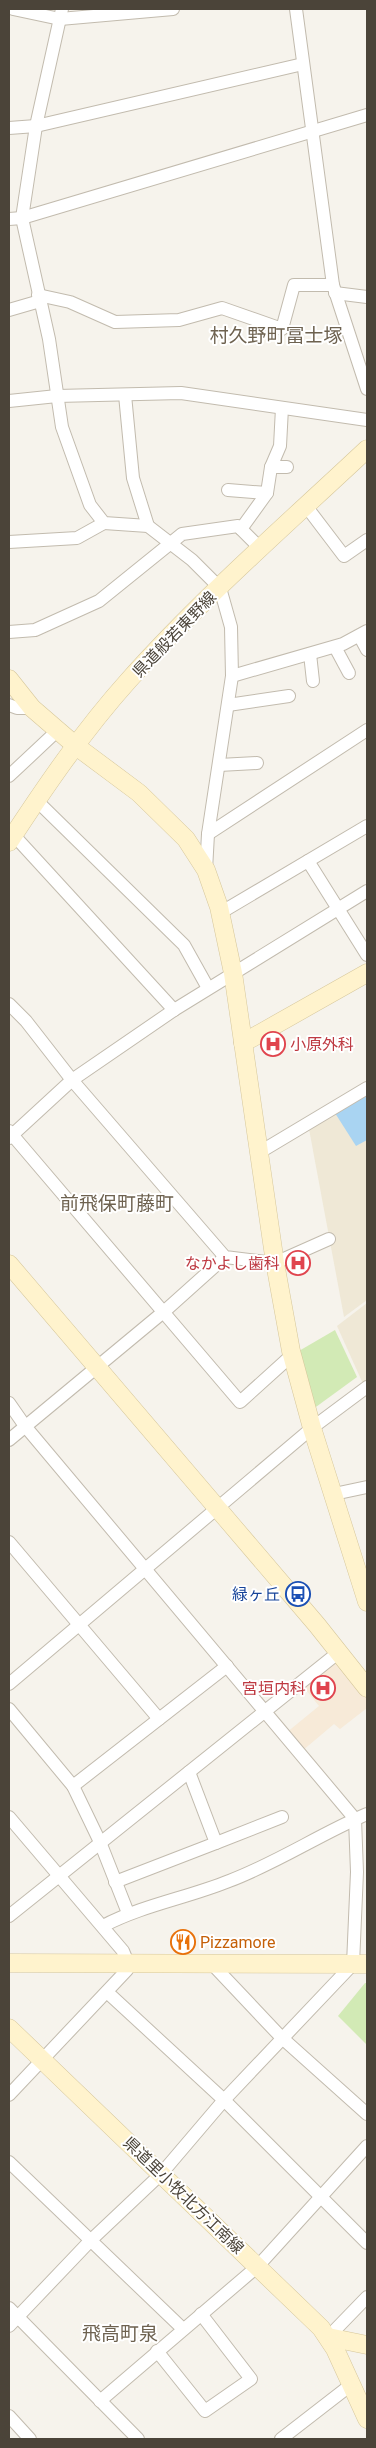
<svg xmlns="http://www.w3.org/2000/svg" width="376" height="2448" font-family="Roboto,'Noto Sans JP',sans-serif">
	<rect width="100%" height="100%" fill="#f6f3ec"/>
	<path fill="#f7ead8" d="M338,1655L367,1692V1708L340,1729L334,1724L302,1751L286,1733L319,1706L302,1685Z"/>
	<g fill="#efe8d6">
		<path d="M367,1094V1300L344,1317L309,1129Z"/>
		<path d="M367,1303V1383L364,1386L337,1326Z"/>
	</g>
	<g fill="#d2eab5">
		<path d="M335,1330L357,1377L309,1412L292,1355Z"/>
		<path d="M365,1983H367V2045L338,2016Z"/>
	</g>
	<path fill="#a9d4f2" d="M367,1093V1140L356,1146L335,1113Z"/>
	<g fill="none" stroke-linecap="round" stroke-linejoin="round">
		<defs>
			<g id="street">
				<path d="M13,9L60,19L173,9"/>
				<path d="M62,9L36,126L22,218L49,339L62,427L90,505L104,523L148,526L192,560L220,588L231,627L232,676L208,834L206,870"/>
				<path d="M296,9L333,285L367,389"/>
				<path d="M9,128L36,126L303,64"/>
				<path d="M9,219L22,218L367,115"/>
				<path d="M335,293L367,297"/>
				<path d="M38,295L70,302L115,322L179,320L222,308L282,329L294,285H333"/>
				<path d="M9,310L40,301"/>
				<path d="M125,395L133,478L148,526"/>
				<path d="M9,401L57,396L181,393L367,420"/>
				<path d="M271,467H287"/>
				<path d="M228,490L267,493"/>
				<path d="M306,506L344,556L367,540"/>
				<path d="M241,529L267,493L271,467L280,446L282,408"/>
				<path d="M9,542L77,538L104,523"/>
				<path d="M9,632L35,630L99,601L182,534L238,526L261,549"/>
				<path d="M360,637L367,650"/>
				<path d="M335,647L349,673"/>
				<path d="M310,654L313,681"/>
				<path d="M232,676L343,644L367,631"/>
				<path d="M9,705L17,708H32"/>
				<path d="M228,705L289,696"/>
				<path d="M219,765L257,763"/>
				<path d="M9,776L58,730"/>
				<path d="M37,801L184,945L208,988"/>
				<path d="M9,830L174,1010"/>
				<path d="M208,834L367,730"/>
				<path d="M308,861L367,955"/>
				<path d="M220,913L367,826"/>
				<path d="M9,1004L26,1021L72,1080L225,1257L275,1263L329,1239"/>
				<path d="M9,1131L240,1402L292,1355"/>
				<path d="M9,1138L72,1080L174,1010L367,891"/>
				<path d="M260,1152L367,1088"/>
				<path d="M9,1403L25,1426L355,1819L357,1872L353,1964L224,2100L161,2174L90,2241L9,2326"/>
				<path d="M9,1440L167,1309L225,1257"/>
				<path d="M334,1494L367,1487"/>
				<path d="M9,1542L159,1719"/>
				<path d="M9,1684L312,1428L367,1387"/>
				<path d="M9,1709L73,1786L100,1842L128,1913"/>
				<path d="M73,1786L227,1666"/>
				<path d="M9,1817L123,1951L128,1963L127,1970L9,2095"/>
				<path d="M216,1843L282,1817"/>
				<path d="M115,1882L216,1843L189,1772"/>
				<path d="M9,1916L339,1652"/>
				<path d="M103,1926C143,1905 187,1898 229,1881C277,1863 320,1834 367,1814"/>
				<path d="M212,1964L281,2037L367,2114"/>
				<path d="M107,1992L224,2100L367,2243"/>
				<path d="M9,2162L183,2329"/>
				<path d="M9,2308L138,2439"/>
				<path d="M331,2338L336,2329L367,2297"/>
				<path d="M157,2351L205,2411L251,2379L201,2314"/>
				<path d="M100,2401L258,2266L367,2146"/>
				<path d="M9,2416L30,2439"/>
				<path d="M281,2439L352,2384"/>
			</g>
			<g id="secondary">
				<path d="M9,679L32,708L76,746L139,793L186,839L206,870L219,907L233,973L275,1263L291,1351L312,1428L367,1602"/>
				<path d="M9,842C45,787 84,730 128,681C202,598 286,525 367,449"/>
				<path d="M243,1043L367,973"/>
				<path d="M9,1264L317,1625L367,1688"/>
				<path d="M9,1963L367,1964"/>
				<path d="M9,2028L321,2328L335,2349L367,2419"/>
				<path d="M328,2337L367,2345"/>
			</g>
		</defs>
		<use href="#street" stroke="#c2bbae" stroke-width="14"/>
		<use href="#secondary" stroke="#d6c79b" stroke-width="19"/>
		<use href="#street" stroke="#fff" stroke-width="12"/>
		<use href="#secondary" stroke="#fff3cd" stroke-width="18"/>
	</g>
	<defs>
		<symbol id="hospital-ring" viewBox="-11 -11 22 22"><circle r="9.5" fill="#fff" stroke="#e0444e" stroke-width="1.5"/><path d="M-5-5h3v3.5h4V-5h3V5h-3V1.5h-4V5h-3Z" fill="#e0444e"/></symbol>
		<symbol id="bus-ring" viewBox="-11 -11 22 22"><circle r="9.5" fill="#fff" stroke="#1a4fb4" stroke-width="1.5"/><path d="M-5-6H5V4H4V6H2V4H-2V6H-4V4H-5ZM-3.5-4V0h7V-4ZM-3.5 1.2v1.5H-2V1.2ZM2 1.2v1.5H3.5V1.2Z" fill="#1a4fb4"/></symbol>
		<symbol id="restaurant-ring" viewBox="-11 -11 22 22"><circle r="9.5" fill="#fff" stroke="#e8710a" stroke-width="1.5"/><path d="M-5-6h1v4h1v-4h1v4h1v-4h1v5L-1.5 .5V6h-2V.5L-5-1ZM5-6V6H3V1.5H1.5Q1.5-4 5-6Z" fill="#e8710a"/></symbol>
	</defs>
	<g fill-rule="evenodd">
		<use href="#hospital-ring" x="259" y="1030" width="28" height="28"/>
		<use href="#hospital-ring" x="284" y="1249" width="28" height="28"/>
		<use href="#bus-ring" x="284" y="1580" width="28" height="28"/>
		<use href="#hospital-ring" x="309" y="1674" width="28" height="28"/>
		<use href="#restaurant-ring" x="169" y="1928" width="28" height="28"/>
	</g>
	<g text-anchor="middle" stroke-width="4" stroke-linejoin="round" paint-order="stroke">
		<g font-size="16" fill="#4b4439" stroke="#fff">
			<text transform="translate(174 634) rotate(-46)" y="6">県道般若東野線</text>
			<text transform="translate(184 2195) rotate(44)" y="6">県道里小牧北方江南線</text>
		</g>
		<g font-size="16" fill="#be3a42" stroke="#fff" text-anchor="end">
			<text x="290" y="1050" text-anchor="start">小原外科</text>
			<text x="280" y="1269">なかよし歯科</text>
			<text x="306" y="1694">宮垣内科</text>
		</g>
		<g font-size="16" fill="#164399" stroke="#fff" text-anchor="end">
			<text x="280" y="1600">緑ヶ丘</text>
		</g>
		<g font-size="16" fill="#c56008" stroke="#fff" text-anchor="start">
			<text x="200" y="1948">Pizzamore</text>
		</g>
		<g font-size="19" fill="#6e6250" stroke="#fff">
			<text x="276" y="342">村久野町冨士塚</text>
			<text x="117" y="1210">前飛保町藤町</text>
			<text x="120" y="2340">飛高町泉</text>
		</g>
	</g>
	<rect width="376" height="2448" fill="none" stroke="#4b4439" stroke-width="20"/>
</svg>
